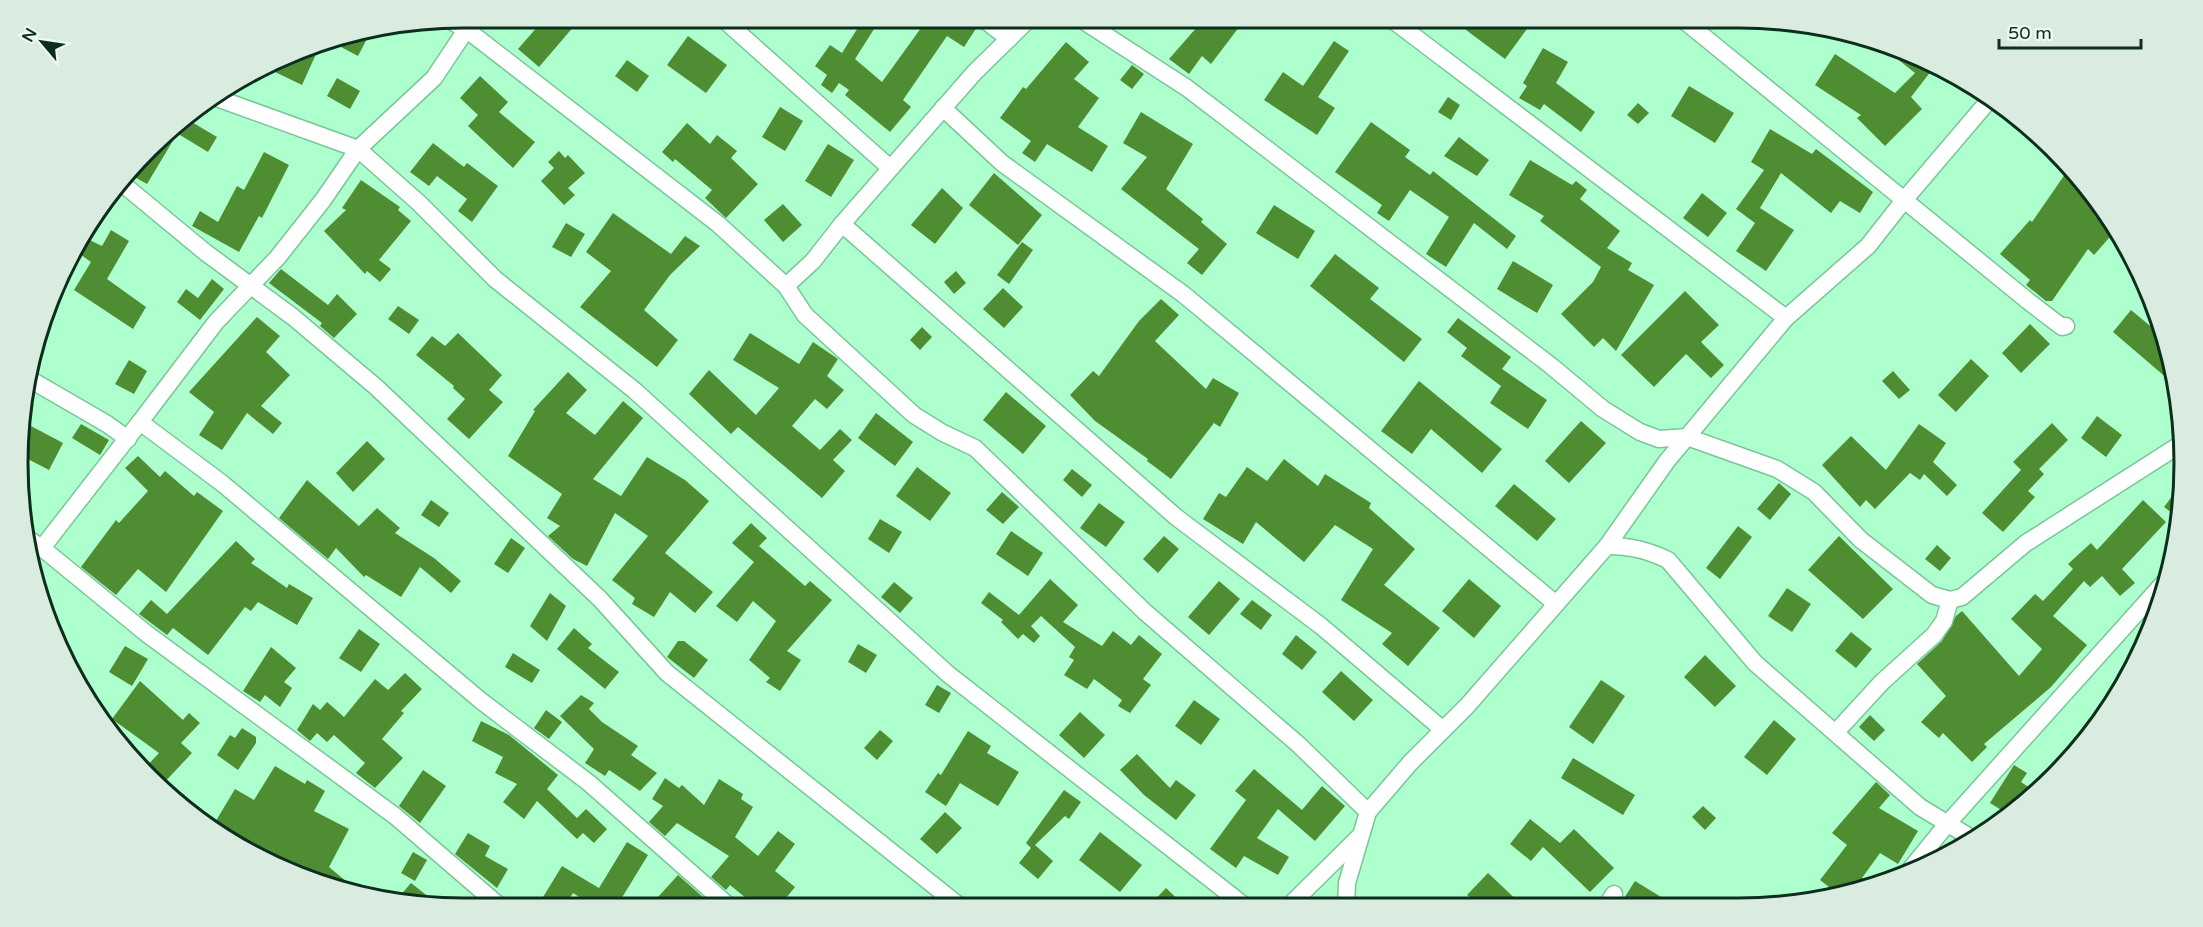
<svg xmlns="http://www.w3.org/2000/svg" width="2203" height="927" font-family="'Varela Round',sans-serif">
	<rect width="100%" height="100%" fill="#adffce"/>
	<g fill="#4f8d33">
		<path d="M545,18H581L539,67L518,49Z"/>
		<path d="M864,18H881L855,59L882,82L921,28L905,18H962L977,27L964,47L947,36L903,100L911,107L890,132L845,95L849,90L839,83L832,93L821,85L827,75L815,66L830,45L842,53Z"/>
		<path d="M1205,18H1246L1211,64L1202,56L1189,74L1169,59Z"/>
		<path d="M1474,18H1511L1527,29L1505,59L1466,30Z"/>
		<path d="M370,33L358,56L328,40Z"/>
		<path d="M688,36L727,65L706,93L667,65Z"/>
		<path d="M322,41L302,85L273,71L277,61Z"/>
		<path d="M1334,41L1349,51L1318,97L1335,108L1317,135L1264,100L1283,72L1303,86Z"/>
		<path d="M1066,42L1089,62L1074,79L1099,98L1078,127L1108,146L1092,172L1047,144L1035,162L1022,153L1031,141L1000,118L1023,87L1026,89Z"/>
		<path d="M1888,44L1935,66L1911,97L1922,109L1885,146L1857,118L1861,115L1815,85L1835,54L1895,93L1915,73L1885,49Z"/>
		<path d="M1543,48L1568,62L1556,83L1595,112L1581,132L1544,104L1540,110L1519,98L1527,86L1523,83Z"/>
		<path d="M627,60L649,76L637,92L615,76Z"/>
		<path d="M1132,65L1144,74L1132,89L1120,80Z"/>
		<path d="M480,76L508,102L499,112L535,142L513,168L468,126L478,115L460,98Z"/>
		<path d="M337,78L360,91L350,109L327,96Z"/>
		<path d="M1689,86L1734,113L1715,143L1671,116Z"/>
		<path d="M1448,97L1460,105L1451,120L1438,112Z"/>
		<path d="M1638,103L1649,113L1638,124L1627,115Z"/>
		<path d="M780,107L803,121L785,151L762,137Z"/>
		<path d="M1141,112L1193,144L1166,189L1203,219L1201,222L1227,244L1202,275L1187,263L1199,249L1121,189L1147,157L1123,143Z"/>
		<path d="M185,118L217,137L208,152L170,129Z"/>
		<path d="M1371,122L1410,150L1405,157L1430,175L1433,171L1516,236L1507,249L1474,223L1446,267L1426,254L1449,217L1410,190L1389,221L1377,213L1382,205L1335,172Z"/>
		<path d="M687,123L710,144L717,135L737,151L731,158L758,184L726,218L705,198L712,190L675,159L673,162L662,152Z"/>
		<path d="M170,129L177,134L147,184L131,175Z"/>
		<path d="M1770,129L1812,154L1816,149L1873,192L1860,213L1840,201L1831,213L1781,173L1760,208L1794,230L1766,271L1736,251L1755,223L1736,209L1764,170L1751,162Z"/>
		<path d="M1459,137L1489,160L1477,176L1444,156Z"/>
		<path d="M433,143L464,167L467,163L498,186L472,222L458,211L467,199L437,176L429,186L410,172Z"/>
		<path d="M828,144L854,160L831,197L805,181Z"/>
		<path d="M559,151L565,158L568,155L585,173L568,188L575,195L564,205L541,181L554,168L548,162Z"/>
		<path d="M264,152L289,165L262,218L259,216L239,252L192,226L200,211L218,222L237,186L244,190Z"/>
		<path d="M1530,160L1572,185L1576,181L1587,190L1580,199L1620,231L1607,248L1632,263L1628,270L1654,285L1616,351L1603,338L1594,347L1561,314L1593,282L1601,267L1540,221L1544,216L1509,195Z"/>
		<path d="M2070,167L2093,193L2116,230L2094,255L2088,249L2052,301H2046L2026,285L2030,280L2000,254L2030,220L2032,222Z"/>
		<path d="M994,173L1042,215L1018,245L969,205Z"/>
		<path d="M361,180L400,207L398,210L411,221L379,260L391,269L380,282L367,271L365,274L324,231L346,210L342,208Z"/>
		<path d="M942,188L963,208L935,244L911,225Z"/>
		<path d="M1702,193L1727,213L1708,237L1683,218Z"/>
		<path d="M783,204L802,225L783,242L764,220Z"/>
		<path d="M1274,205L1315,231L1298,259L1256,233Z"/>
		<path d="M613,213L671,254L685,236L700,246L670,275L644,310L678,340L657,367L580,307L611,271L586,252Z"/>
		<path d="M566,223L585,234L571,257L552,247Z"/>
		<path d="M111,230L129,241L107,279L146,307L133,329L74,290L91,262L74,250L78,241L81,236L102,246Z"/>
		<path d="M1022,242L1033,250L1009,284L997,275Z"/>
		<path d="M1335,254L1379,288L1370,299L1422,339L1404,362L1310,286Z"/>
		<path d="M1513,261L1553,285L1537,313L1497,289Z"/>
		<path d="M281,269L328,305L337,294L357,314L334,338L320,326L322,323L269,283Z"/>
		<path d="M956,271L966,283L954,294L944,282Z"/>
		<path d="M212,279L224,289L200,320L177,302L186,289L198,298Z"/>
		<path d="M1003,288L1023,307L1004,328L983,309Z"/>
		<path d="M1685,291L1719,325L1701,342L1724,365L1711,378L1686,354L1654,387L1621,355Z"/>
		<path d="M1161,299L1179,315L1155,341L1206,389L1213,378L1239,393L1220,427L1214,423L1171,479L1147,461L1148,459L1095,421L1070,395L1093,371L1099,376L1139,321Z"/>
		<path d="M398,306L419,320L409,334L388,319Z"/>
		<path d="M2131,310L2167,340L2176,386L2113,332Z"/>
		<path d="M257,317L280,336L266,352L290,375L261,406L282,423L273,434L247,413L222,450L199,435L214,412L189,392Z"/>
		<path d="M1458,318L1511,357L1502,369L1547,400L1528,429L1490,403L1501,386L1461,356L1467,348L1447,332Z"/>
		<path d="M2030,324L2050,344L2021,373L2002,353Z"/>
		<path d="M922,327L932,337L920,350L910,340Z"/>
		<path d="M458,333L502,375L489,390L503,402L469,439L447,419L465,399L453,388L454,386L416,355L432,336L445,346Z"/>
		<path d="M750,333L799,364L813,342L838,359L827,376L844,390L827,409L815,399L792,426L820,450L840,429L852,440L833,460L845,471L822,498L738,427L731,434L689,394L709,370L756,415L779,388L733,360Z"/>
		<path d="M1971,359L1989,376L1956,412L1938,395Z"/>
		<path d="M129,360L147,371L134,394L115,384Z"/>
		<path d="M1893,371L1910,390L1899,399L1882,381Z"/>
		<path d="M568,372L587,390L566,413L595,435L623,401L643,418L593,479L621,496L647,457L685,480L709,501L665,553L713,592L695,613L670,592L654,617L632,604L635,598L612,580L648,536L615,513L587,566L573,559L548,536L560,526L547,518L562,494L508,456L535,411L533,410Z"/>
		<path d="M1419,381L1502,449L1482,473L1431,429L1412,454L1381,431Z"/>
		<path d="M1006,392L1046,426L1023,454L983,420Z"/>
		<path d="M876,413L913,442L895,466L858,438Z"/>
		<path d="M2097,416L2122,435L2106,457L2081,438Z"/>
		<path d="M1581,421L1606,443L1569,483L1545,461Z"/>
		<path d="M2052,423L2068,440L2039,469L2044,474L2028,491L2035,497L2003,532L1982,513L2021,470L2013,462Z"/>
		<path d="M81,424L109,440L100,455L72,438Z"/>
		<path d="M1919,424L1946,443L1933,462L1957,485L1947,496L1924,474L1920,480L1910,473L1875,509L1866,500L1860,507L1822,465L1851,436L1886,470Z"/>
		<path d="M31,426L63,443L49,470L24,457L25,439Z"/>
		<path d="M367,441L385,459L353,492L336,473Z"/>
		<path d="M138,456L160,477L165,471L194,496L197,492L223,511L166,592L138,569L116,595L81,567L116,520L119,523L148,491L125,468Z"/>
		<path d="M1284,459L1318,486L1325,474L1371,503L1369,508L1415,549L1384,585L1440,628L1408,666L1382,644L1392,633L1341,600L1373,549L1335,525L1304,562L1256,522L1243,544L1203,519L1219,493L1226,497L1247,467L1267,481Z"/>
		<path d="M917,467L951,493L930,521L896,496Z"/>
		<path d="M1072,469L1092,485L1082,497L1063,480Z"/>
		<path d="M307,480L359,526L377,508L400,528L395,533L434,558L461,581L451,593L420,567L401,597L366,575L364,577L336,548L328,559L279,518Z"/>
		<path d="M1779,483L1791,494L1770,520L1757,509Z"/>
		<path d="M2182,483V506L2181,520L2164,507Z"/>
		<path d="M1514,484L1556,519L1537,541L1495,506Z"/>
		<path d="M1002,492L1019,507L1003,524L986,510Z"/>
		<path d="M431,500L449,513L439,527L421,515Z"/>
		<path d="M2143,500L2166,522L2122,569L2135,583L2120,596L2102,576L2090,587L2084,581L2053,616L2087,645L2051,687L1984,744L1987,747L1972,762L1943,733L1939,738L1921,722L1946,696L1917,664L1942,641L1956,616L1962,611L2019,676L2042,649L2011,619L2035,594L2043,601L2073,569L2068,564L2091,543L2097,550Z"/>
		<path d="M1099,503L1125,522L1106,547L1080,528Z"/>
		<path d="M880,519L902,532L889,553L868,539Z"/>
		<path d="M751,523L767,538L759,546L805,586L810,581L832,600L787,651L801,660L780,691L766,682L770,678L749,660L776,621L753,601L737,622L716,606L754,562L732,543Z"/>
		<path d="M1738,526L1752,537L1720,579L1706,568Z"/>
		<path d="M1011,531L1043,553L1028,576L996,554Z"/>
		<path d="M1164,536L1179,549L1158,573L1143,559Z"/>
		<path d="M1839,536L1893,589L1863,619L1808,570Z"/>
		<path d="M511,538L525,548L508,573L494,564Z"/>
		<path d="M236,541L255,559L251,563L287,588L289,584L313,598L297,625L258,602L251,611L245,607L208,655L173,628L167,635L139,614L151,600L167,614Z"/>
		<path d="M1937,545L1951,558L1940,571L1925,559Z"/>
		<path d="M1050,579L1078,605L1063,622L1102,646L1113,631L1131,645L1139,635L1162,654L1143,679L1151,685L1130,713L1118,706L1122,700L1094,679L1087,689L1064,675L1074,660L1069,657L1075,647L1041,616L1031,626L1040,636L1034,643L1023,634L1018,639L1001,622L1003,620L981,603L989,592L1019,615Z"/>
		<path d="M1469,579L1501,606L1474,638L1442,611Z"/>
		<path d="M1219,581L1240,599L1209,635L1188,617Z"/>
		<path d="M894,582L913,598L900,613L881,597Z"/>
		<path d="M1787,588L1811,604L1792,632L1768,616Z"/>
		<path d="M550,593L566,606L547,641L530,626Z"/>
		<path d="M1252,600L1272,615L1261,630L1240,614Z"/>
		<path d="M574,628L592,644L588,648L619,672L605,689L557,649Z"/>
		<path d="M359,629L380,644L361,672L339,658Z"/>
		<path d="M1851,632L1872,649L1856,668L1835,651Z"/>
		<path d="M1296,635L1317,652L1302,670L1282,654Z"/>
		<path d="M678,641H684L708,660L694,678L667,657Z"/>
		<path d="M858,644L877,655L866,673L848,662Z"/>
		<path d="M125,646L148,659L132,686L109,672Z"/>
		<path d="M271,647L296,668L284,682L292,688L280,707L265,695L260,702L243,691Z"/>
		<path d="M513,653L540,670L532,683L505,667Z"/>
		<path d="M1705,655L1736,686L1715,707L1684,677Z"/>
		<path d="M1341,671L1373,700L1354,721L1322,692Z"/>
		<path d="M405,673L422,689L401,711L404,713L382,739L403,758L375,788L356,773L365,763L334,735L327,742L317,733L310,741L297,730L313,704L320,710L327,702L344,717L375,679L388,690Z"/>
		<path d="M1601,680L1625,696L1593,744L1569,727Z"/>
		<path d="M140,681L183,720L189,713L200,723L181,743L192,753L160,787L145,768L159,753L112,719Z"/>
		<path d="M937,685L951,693L939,713L925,705Z"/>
		<path d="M581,695L594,703L589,709L602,722L638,746L631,755L657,773L640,791L609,770L605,776L585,763L594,749L560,716Z"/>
		<path d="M1194,700L1220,719L1201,745L1175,726Z"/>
		<path d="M546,710L562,722L549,739L534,728Z"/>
		<path d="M1080,712L1105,735L1084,758L1059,735Z"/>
		<path d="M1870,715L1885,730L1874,741L1859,727Z"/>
		<path d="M1774,720L1796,739L1767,775L1744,757Z"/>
		<path d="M481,721L509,735L558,775L547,789L577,818L586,809L607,829L594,843L583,833L577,839L537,801L524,819L503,802L517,784L495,773L503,757L472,741Z"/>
		<path d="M242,728L256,737V743L238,770L217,755L230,735L235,738Z"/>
		<path d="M880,730L893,741L877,760L864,748Z"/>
		<path d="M968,731L991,746L987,753L1019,772L998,806L960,783L946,806L925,792L938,773L941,775Z"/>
		<path d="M1137,754L1170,788L1176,780L1196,795L1176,820L1144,795L1120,770Z"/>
		<path d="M1573,758L1635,795L1623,815L1561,778Z"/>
		<path d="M2014,765L2027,773L2021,782L2036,792L2011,816L1990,803Z"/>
		<path d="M275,766L305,784L307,780L325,791L314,811L349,829L329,867L359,892L320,885L289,863L285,869L263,860L266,856L214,824L235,789L254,800Z"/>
		<path d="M1254,769L1302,810L1322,786L1345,806L1315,841L1278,809L1257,838L1289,857L1278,875L1244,856L1236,868L1210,849L1246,800L1235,791Z"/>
		<path d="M423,770L446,786L420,823L399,806Z"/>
		<path d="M665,778L679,788L682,785L704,805L719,779L743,794L741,799L753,807L735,837L758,856L778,831L795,844L775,871L795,887L778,908H758L730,885L726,890L711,877L729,856L677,823L665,836L649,822L663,806L652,799Z"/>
		<path d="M1876,782L1890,795L1879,808L1918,831L1898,864L1880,853L1862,878L1871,885L1838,894L1820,880L1847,845L1832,833Z"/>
		<path d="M1064,790L1081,802L1069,819L1065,816L1035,845L1053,861L1038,879L1019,863L1031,848L1026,843Z"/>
		<path d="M1703,806L1716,818L1705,830L1692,817Z"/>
		<path d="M945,812L962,828L937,854L920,839Z"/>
		<path d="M1530,819L1560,843L1574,829L1614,868L1590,892L1543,847L1531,861L1510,844Z"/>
		<path d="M1100,832L1142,865L1120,892L1079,860Z"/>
		<path d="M468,833L490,846L485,856L508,869L497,888L455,854Z"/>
		<path d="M627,842L648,855L615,909H598L573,893L563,909H551L540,902L562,866L599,888Z"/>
		<path d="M413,852L427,860L415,881L401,873Z"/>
		<path d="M1488,873L1523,906H1479L1467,895Z"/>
		<path d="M678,875L713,906L715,908H648Z"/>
		<path d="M1635,881L1674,905L1619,906Z"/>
		<path d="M411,883L439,905L398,898Z"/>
		<path d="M1166,888L1186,907H1148Z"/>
	</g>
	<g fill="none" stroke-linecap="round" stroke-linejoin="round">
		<defs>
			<g id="street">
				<path d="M722,18L889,167"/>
				<path d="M982,18L1009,39"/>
				<path d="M1030,18L974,73L842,224L1176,517L1321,626L1442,729"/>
				<path d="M1079,18L1187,88L1550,365L1603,409L1640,432L1659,439L1687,437L1777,469L1814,492L1861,540L1932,595L1950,600L1962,597L2026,543L2184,442"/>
				<path d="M1390,18L1786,318"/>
				<path d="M1681,18L2028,301L2062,327L2066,326"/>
				<path d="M449,20L467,30L718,224L786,286L805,315L914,415L943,433L975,448L1145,612L1299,745L1368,812"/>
				<path d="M214,97L358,149L419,203L495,279L634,390L948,674L1246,907"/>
				<path d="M943,108L1002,163L1183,294L1556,604"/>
				<path d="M124,185L205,252L293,317L376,387L600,599L667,673L962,908"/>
				<path d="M786,286L813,261L842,224"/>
				<path d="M26,377L107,424L128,439"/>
				<path d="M140,422L216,322L278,257L323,200L358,149L434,78L474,18"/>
				<path d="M25,537L42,548"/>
				<path d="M1607,546C1630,546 1647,550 1668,560L1755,663L1920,807L1973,839"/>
				<path d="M1836,732L1882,682L1934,635L1944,621L1950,600"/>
				<path d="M1904,877L1948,823L2168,578"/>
				<path d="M1346,906L1347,883L1368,812L1410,763L1467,706L1607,546L1667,461L1786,318L1868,246L1905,199L1991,98"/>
				<path d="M1606,906L1614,894"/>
				<path d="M1288,907L1359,837"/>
				<path d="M503,909L395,816L147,634L42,548L140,422L223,484L480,700L589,783L731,908"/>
			</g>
		</defs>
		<use href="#street" stroke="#77c798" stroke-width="19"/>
		<use href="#street" stroke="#fff" stroke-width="16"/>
	</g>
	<path d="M0 0H2203V927H0ZM463 28H1739A435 435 0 0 1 2174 463V463A435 435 0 0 1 1739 898H463A435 435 0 0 1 28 463V463A435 435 0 0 1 463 28Z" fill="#daebe0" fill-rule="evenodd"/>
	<path fill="none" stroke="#0c2f1d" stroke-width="3" d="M463 28H1739A435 435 0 0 1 2174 463V463A435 435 0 0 1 1739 898H463A435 435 0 0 1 28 463V463A435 435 0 0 1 463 28Z"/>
	<g transform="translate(42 42) rotate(299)" stroke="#ecfbf1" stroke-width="4.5" paint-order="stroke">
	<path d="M0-4.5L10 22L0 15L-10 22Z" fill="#0c2f1d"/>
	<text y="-9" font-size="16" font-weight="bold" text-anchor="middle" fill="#0c2f1d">N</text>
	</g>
	<path d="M1999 39v9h142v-9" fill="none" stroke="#0c2f1d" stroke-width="3"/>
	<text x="2008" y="39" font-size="18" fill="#0c2f1d" stroke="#ecfbf1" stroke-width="4.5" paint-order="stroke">50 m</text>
</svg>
